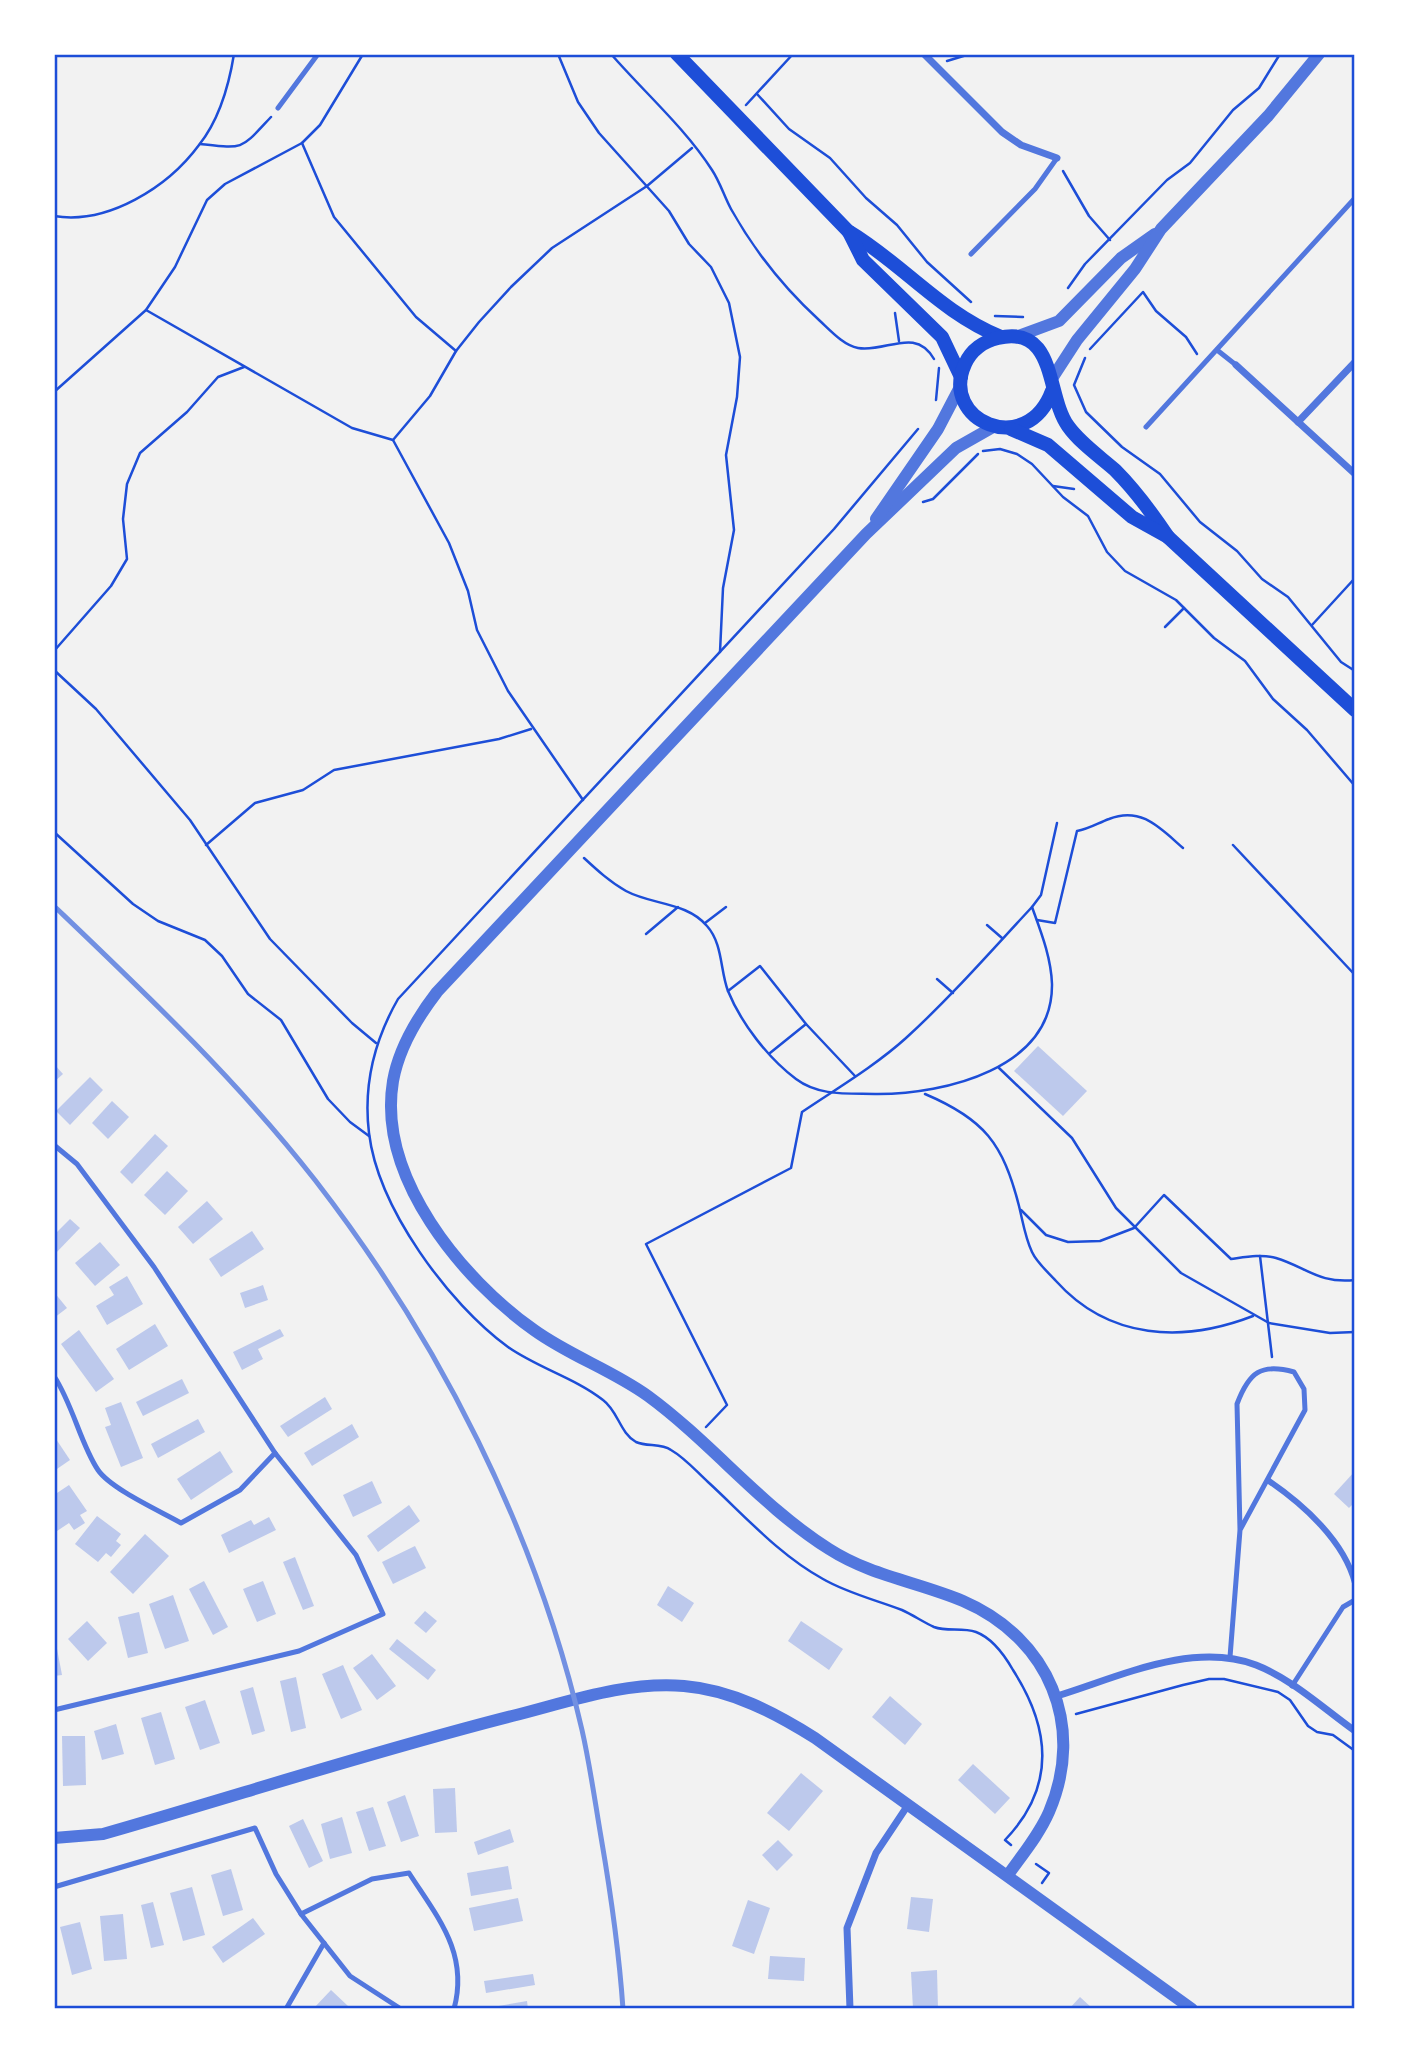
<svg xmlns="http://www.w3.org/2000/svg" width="1409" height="2063" font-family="Commissioner,sans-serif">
	<rect width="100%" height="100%" fill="#f2f2f2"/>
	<g fill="#bdc9ec">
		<path d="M1038,1046L1087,1091L1063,1116L1014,1071Z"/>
		<path d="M54,1064L63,1074L54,1082Z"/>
		<path d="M90,1077L103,1090L70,1125L56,1111Z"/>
		<path d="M112,1101L129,1117L108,1139L92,1123Z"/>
		<path d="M155,1134L168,1146L132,1184L120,1172Z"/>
		<path d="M167,1171L188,1191L165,1215L144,1195Z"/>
		<path d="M207,1201L223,1219L193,1244L178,1227Z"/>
		<path d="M70,1219L80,1228L54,1255V1235Z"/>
		<path d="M252,1231L264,1249L221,1277L209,1259Z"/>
		<path d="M100,1242L120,1265L95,1286L75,1263Z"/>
		<path d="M127,1276L143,1304L107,1325L96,1306L114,1295L109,1287Z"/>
		<path d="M263,1285L268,1300L245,1308L240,1293Z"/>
		<path d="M54,1292L67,1308L54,1318Z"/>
		<path d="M155,1324L168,1346L129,1370L116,1349Z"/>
		<path d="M280,1329L284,1336L258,1349L263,1359L242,1370L233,1352Z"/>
		<path d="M79,1330L114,1379L96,1392L61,1344Z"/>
		<path d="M182,1379L189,1393L143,1416L136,1402Z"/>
		<path d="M325,1397L332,1409L288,1437L280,1426Z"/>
		<path d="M121,1402L143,1458L121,1467L105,1427L111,1425L105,1408Z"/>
		<path d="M198,1419L205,1432L158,1458L151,1444Z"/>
		<path d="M352,1424L359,1437L312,1466L304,1453Z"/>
		<path d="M56,1439L70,1460L54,1471V1440Z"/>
		<path d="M220,1451L233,1472L191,1500L177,1479Z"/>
		<path d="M1355,1471V1502L1349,1508L1334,1494Z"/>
		<path d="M372,1481L382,1503L353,1517L343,1495Z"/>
		<path d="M69,1485L87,1511L80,1515L85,1523L74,1530L69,1523L57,1531L54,1527V1495Z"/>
		<path d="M409,1505L420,1521L378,1552L367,1536Z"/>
		<path d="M97,1516L121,1534L116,1541L121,1545L111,1557L106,1553L98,1562L75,1544Z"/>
		<path d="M269,1517L276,1530L229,1553L221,1535L251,1520L254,1525Z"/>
		<path d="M145,1534L169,1556L133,1594L110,1572Z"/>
		<path d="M415,1546L426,1568L393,1584L382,1562Z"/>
		<path d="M295,1557L314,1606L303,1610L283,1562Z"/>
		<path d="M204,1581L228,1627L213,1635L189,1589Z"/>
		<path d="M263,1581L276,1614L257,1622L243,1589Z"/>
		<path d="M668,1586L694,1603L682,1622L657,1605Z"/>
		<path d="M173,1595L189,1641L165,1649L149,1604Z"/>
		<path d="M425,1611L437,1621L426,1633L414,1623Z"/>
		<path d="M139,1612L148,1653L128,1658L118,1617Z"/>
		<path d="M87,1621L107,1643L88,1661L68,1639Z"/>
		<path d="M801,1621L843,1649L829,1670L788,1641Z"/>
		<path d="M54,1633L62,1675L54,1676Z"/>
		<path d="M397,1639L436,1670L428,1680L389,1649Z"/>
		<path d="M372,1654L396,1686L377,1700L353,1668Z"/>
		<path d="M343,1665L362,1710L341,1719L322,1674Z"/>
		<path d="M296,1677L306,1728L291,1732L280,1681Z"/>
		<path d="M253,1687L265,1731L252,1735L240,1691Z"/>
		<path d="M890,1696L922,1724L905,1745L872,1717Z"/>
		<path d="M205,1700L220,1743L200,1750L185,1707Z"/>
		<path d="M161,1712L175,1759L155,1765L141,1718Z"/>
		<path d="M116,1724L124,1754L102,1760L94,1731Z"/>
		<path d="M62,1736H85L86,1785L63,1786Z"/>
		<path d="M973,1764L1010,1798L995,1814L958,1780Z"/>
		<path d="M801,1773L823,1791L789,1831L767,1813Z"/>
		<path d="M455,1788L457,1832L435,1833L433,1789Z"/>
		<path d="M405,1795L419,1836L401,1842L387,1802Z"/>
		<path d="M373,1807L386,1846L369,1851L356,1812Z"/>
		<path d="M342,1817L352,1853L330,1859L321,1824Z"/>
		<path d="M303,1819L323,1861L309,1868L289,1826Z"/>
		<path d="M510,1829L514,1842L478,1855L474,1842Z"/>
		<path d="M778,1840L793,1855L777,1871L762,1855Z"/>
		<path d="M508,1866L512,1889L471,1896L467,1873Z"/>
		<path d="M231,1869L243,1910L223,1916L211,1875Z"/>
		<path d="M192,1887L205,1935L183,1941L170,1893Z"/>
		<path d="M911,1897L933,1899L929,1932L907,1929Z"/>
		<path d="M518,1898L523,1921L474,1931L469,1908Z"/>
		<path d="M748,1900L770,1908L754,1954L732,1946Z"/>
		<path d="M153,1902L164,1945L151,1948L141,1905Z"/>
		<path d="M123,1914L127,1959L104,1961L100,1916Z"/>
		<path d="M253,1918L265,1934L223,1963L212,1947Z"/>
		<path d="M80,1922L92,1969L72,1975L60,1927Z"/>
		<path d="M770,1956L805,1958L804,1981L768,1979Z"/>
		<path d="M937,1970L938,2009H913L911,1972Z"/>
		<path d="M533,1974L535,1985L486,1993L484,1981Z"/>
		<path d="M331,1990L348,2006L346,2009H313Z"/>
		<path d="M1080,1997L1093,2009H1069Z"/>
		<path d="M527,2001L528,2009H493V2007Z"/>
	</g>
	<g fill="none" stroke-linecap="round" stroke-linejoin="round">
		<g stroke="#1d4ed8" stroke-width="2.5">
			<path d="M558,54L578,102L599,133L669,211L689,244L711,267L729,303L740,357L737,397L726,455L734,530L723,588L720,652"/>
			<path d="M611,54C644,92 685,128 712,170C720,182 724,196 731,209C754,250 785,289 819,320C830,330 843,345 858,348C886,353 915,326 934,359"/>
			<path d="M947,61L970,54"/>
			<path d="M757,94L789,129L830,158L866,198L897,225L927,262L971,302"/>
			<path d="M746,105L793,54"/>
			<path d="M302,143L334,217L416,317L456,351"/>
			<path d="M200,144C245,149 240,150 271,117"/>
			<path d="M1063,171L1089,216L1110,240"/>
			<path d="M54,216C108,225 168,187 199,145C219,120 229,85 234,54"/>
			<path d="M1068,288L1085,264L1167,180L1190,163L1233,110L1259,88L1280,54"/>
			<path d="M146,310L352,428L393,440L449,543L468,591L477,630L508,691L583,800"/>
			<path d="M895,313L899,341"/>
			<path d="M995,316L1023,317"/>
			<path d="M1090,349L1143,292L1156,311L1186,337L1197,354"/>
			<path d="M1085,358L1074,385L1086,412L1122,447L1160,474L1200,522L1237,551L1262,579L1288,597L1341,662L1355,671"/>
			<path d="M54,392L146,310L175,267L207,200L225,184L302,143L320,125L363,54"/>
			<path d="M936,400L939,368"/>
			<path d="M918,429L834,529L398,999C374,1041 363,1084 369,1133C378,1208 448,1303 508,1347C538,1368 575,1378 603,1400C618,1411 620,1433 636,1442C647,1447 661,1443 671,1450C685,1458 696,1471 708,1482C744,1515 779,1555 823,1579C847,1593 876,1600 902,1610C913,1615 923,1622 934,1627C947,1632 962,1627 976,1632C992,1638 1005,1656 1013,1670C1051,1729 1056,1787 1005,1840L1011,1845"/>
			<path d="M393,440L430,396L456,351L479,322L511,287L552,248L647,186L692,148"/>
			<path d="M983,451L1000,449L1017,454L1032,464L1063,497L1088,516L1107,552L1125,571L1176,600L1214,638L1245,661L1273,699L1307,730L1355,786"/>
			<path d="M1053,486L1074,489"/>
			<path d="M923,502L933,499L978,454"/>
			<path d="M1312,625L1355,578"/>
			<path d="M1165,627L1184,608"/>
			<path d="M54,651L111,586L127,559L123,519L127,484L140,453L187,412L218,377L244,367"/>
			<path d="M54,670L96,709L190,820L270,939L352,1023L376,1043"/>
			<path d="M54,832L133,904L158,921L205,940L222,956L248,994L281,1020L328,1099L350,1122L369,1136"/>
			<path d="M206,845L255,803L303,790L334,770L499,739L531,729"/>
			<path d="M1233,845L1355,975"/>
			<path d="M584,858C597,870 610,882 626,891C652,905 687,902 707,926C723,944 720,970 728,991C741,1023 768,1058 796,1079C820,1097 850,1093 878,1094C944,1094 1053,1069 1052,984C1051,957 1041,932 1032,907C991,951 951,997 906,1038C875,1066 836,1089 802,1112L791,1168L646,1244L727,1405L706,1427"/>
			<path d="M1032,907L1041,895L1057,823"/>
			<path d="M1037,920L1055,923L1077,831C1089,829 1098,823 1109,819C1141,806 1160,828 1183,848"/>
			<path d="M705,923L726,907"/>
			<path d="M987,925L1002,938"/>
			<path d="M646,934L678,907"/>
			<path d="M937,979L953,993"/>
			<path d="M728,991L760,966L806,1024L855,1076"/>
			<path d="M770,1053L806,1024"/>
			<path d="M999,1068L1072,1138L1116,1208L1181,1273L1269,1323L1330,1333L1355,1332"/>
			<path d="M925,1094C984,1119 1003,1143 1019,1206C1023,1222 1025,1237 1032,1252C1037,1263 1048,1272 1056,1281C1109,1340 1183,1343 1253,1316"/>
			<path d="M1021,1210L1046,1235L1068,1242L1100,1241L1134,1228L1164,1195L1231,1259C1246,1257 1261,1254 1276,1258C1306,1267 1319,1284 1355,1280"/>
			<path d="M1260,1256L1272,1357"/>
			<path d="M1076,1714L1183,1685L1209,1679H1224L1278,1692L1290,1700L1308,1726L1317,1732L1333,1735L1355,1751"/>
			<path d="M1036,1864L1049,1873L1042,1883"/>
		</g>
		<g stroke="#5277de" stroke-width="5">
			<path d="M278,108L318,54"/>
			<path d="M971,254L1035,189L1057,158"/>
			<path d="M1217,350L1236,365"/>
			<path d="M1146,427L1355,198"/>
			<path d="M54,1145L77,1164L154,1267L275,1453L356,1555L383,1614L299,1651L54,1710"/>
			<path d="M54,1376C73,1405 81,1445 98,1470C111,1489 160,1511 181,1523L240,1490L275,1453"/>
			<path d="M1230,1657L1240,1530L1237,1404C1249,1372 1261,1363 1294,1372L1304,1389L1305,1410L1240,1530"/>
			<path d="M1292,1686L1343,1607L1355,1600"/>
			<path d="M54,1887L255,1828L276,1874L301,1914L350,1976L401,2009"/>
			<path d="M301,1914L372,1879L409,1873C438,1918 469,1953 454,2009"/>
			<path d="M286,2009L324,1943"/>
		</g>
		<path stroke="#5277de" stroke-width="6" d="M1269,1481C1304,1505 1344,1541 1355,1583"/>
		<g stroke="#5277de" stroke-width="7">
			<path d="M924,54L1002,132L1021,145L1057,158"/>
			<path d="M1236,365L1355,474"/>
			<path d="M1298,422L1355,362"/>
			<path d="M1057,1696C1119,1677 1192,1641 1256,1665C1292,1679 1324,1709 1355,1731"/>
			<path d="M850,2009L847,1928L876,1853L908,1805"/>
		</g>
		<g stroke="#5277de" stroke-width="12">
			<path d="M1016,337L1059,321L1121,258L1155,234"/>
			<path d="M1053,377L1077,340L1135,269L1161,229L1268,116L1319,54"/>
			<path d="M993,427L956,448L866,534L437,992C417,1018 399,1047 393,1081C377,1177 462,1279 534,1330C570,1356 612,1370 648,1396C712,1443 762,1507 829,1549C871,1576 918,1582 963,1601C1049,1638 1086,1726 1049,1812C1039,1835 1022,1855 1008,1875"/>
			<path d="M876,519L938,429L961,385"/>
			<path d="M54,1838L103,1834C239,1795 374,1751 512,1716C568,1702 625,1681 684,1686C732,1690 775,1713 815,1738L1192,2009"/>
		</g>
		<g stroke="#1d4ed8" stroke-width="14">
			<path d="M677,54L848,231C902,263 941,313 1001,337"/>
			<path d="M849,232L863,260L942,337L961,377"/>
			<path d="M1052,391C1027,459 939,421 965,364C971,350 984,341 998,338C1057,324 1046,396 1068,426C1080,443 1099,456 1115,470C1135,490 1152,513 1168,537"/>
			<path d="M1011,429L1048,445L1132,517L1168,537L1355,710"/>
		</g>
		<path stroke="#7290e2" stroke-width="5" d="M54,906C145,993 237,1080 315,1180C439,1340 536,1531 582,1730C590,1765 595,1802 601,1837C611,1895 619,1951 623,2009"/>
	</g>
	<rect width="1409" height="2063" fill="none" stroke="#ffffff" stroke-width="112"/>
	<rect x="56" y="56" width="1297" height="1951" fill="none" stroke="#1d4ed8" stroke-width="2.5"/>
</svg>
